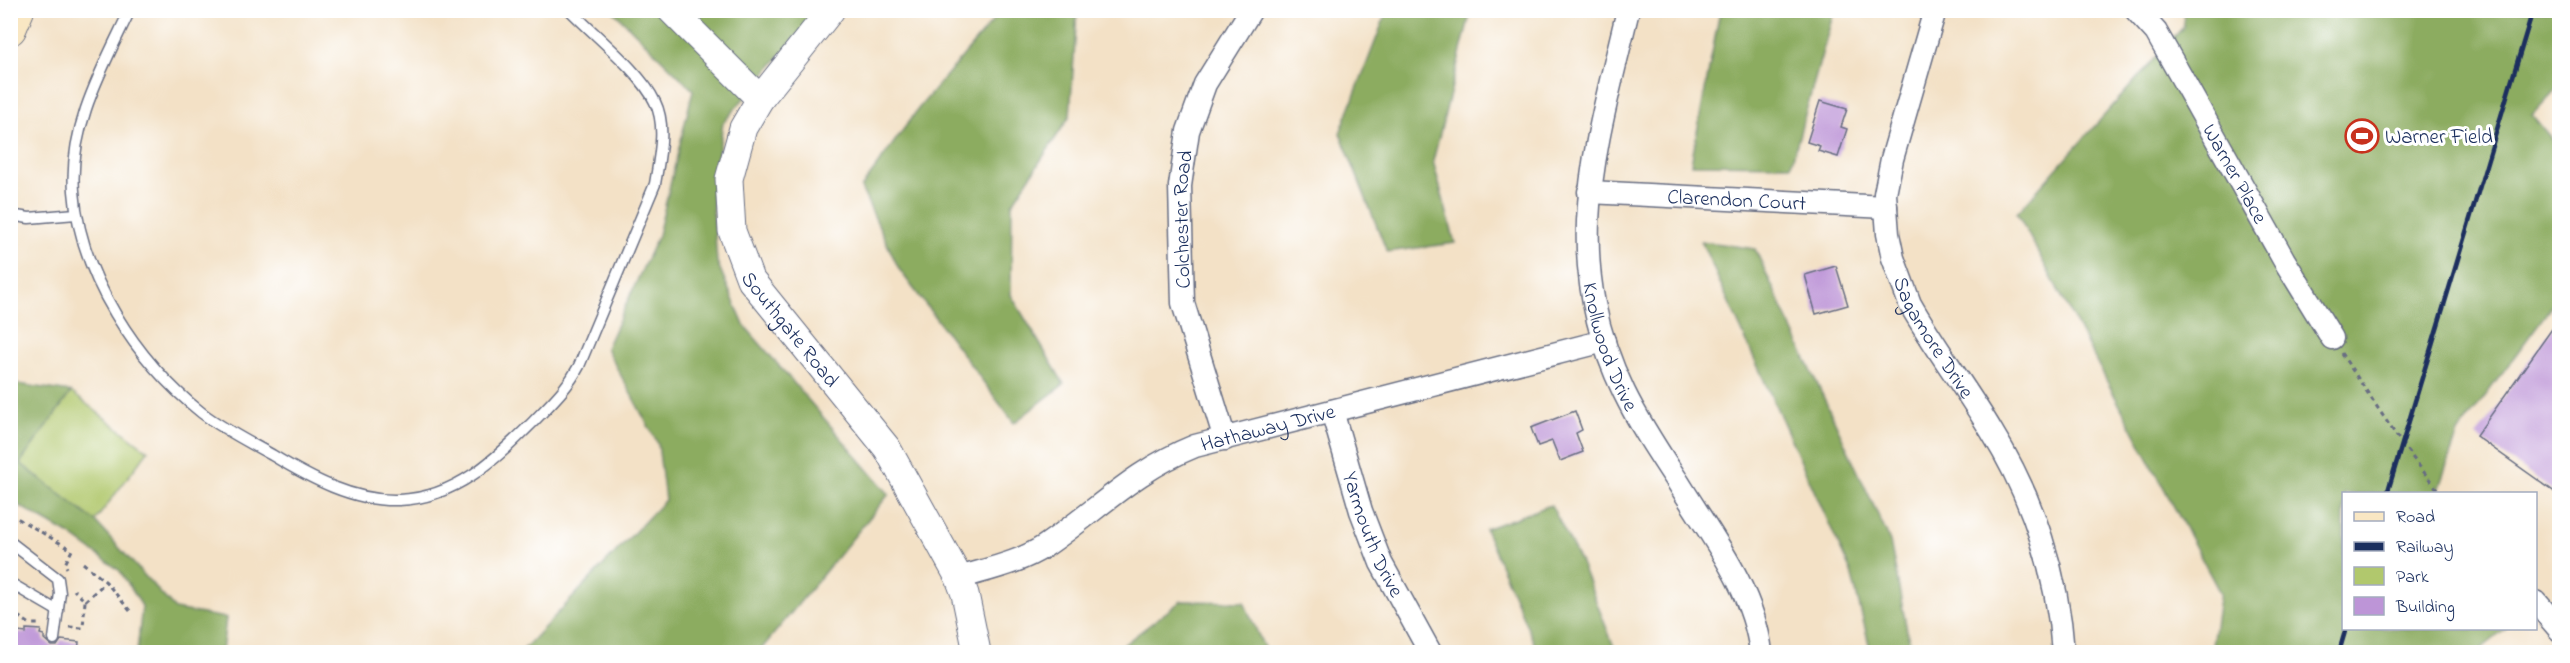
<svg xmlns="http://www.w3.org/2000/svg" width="2570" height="663" font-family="'Indie Flower',sans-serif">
	<rect width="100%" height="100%" fill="#fff"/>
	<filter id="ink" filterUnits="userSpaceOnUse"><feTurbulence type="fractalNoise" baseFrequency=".0167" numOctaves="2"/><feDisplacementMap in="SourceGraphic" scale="12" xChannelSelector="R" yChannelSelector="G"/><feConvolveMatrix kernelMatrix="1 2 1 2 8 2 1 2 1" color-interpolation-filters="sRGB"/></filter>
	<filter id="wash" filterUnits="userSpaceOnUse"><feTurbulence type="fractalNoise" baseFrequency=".008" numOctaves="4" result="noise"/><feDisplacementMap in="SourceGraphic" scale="24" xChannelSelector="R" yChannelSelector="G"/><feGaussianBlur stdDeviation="1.35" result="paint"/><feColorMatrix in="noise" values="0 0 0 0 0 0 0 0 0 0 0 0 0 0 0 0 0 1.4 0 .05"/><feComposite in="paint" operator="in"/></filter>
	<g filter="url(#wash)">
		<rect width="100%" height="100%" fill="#f3e1c6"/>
		<path fill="#b1c86d" stroke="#667c66" stroke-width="1.5" d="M71,392L148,451L95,521L20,463Z"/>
		<g fill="#8cac60" stroke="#546e5f" stroke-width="1.5">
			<path d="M613,11H818L723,123L712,194L717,262L744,325L889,494L759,652H521L665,500L658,444L606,348L658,235L693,90Z"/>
			<path d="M1001,11H1077L1070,116L1012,204L1011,295L1064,384L1014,423L899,269L861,188L918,109Z"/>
			<path d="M1387,11H1471L1433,161L1455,243L1387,252L1340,133Z"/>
			<path d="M1720,11H1834L1791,165L1691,164Z"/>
			<path d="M2183,11H2559V86L2532,115L2559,148V296L2458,433L2437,493L2344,494V628L2506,629L2477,652H2211L2220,593L2017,213L2184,26Z"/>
			<path d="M1701,241L1755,249L1890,541L1911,652H1871L1851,572Z"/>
			<path d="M11,383L71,392L20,463L95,521L175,609L226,618L222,652H137L142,606L120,571L70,535L11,501Z"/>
			<path d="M1551,505L1581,563L1616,652H1538L1485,529Z"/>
			<path d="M1181,601L1244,602L1266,652H1114Z"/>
		</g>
		<g id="blocks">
			<g fill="#bd95d7">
				<path d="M1820,101L1847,109L1841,127L1847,129L1838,157L1818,151L1820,146L1807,142Z"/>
				<path d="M1836,266L1848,305L1816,314L1805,275Z"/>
				<path d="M2559,319V495L2476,436Z"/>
				<path d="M1575,411L1582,430L1576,433L1583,452L1560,461L1552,441L1538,446L1531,428Z"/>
				<path d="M26,629L41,630L40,634L44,635V639L52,646H57L61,640L79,642L78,652H10V631L26,633Z"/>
			</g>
		</g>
	</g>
	<g filter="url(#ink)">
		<use href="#blocks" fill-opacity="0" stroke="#676d82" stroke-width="1.5"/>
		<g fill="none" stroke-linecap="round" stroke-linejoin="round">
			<defs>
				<g id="service">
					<path d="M130,10C103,67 69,126 74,191C80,275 136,361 202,413C223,429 249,442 272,455C310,478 354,502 399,500C456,498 496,459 533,422C550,404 567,389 579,366L655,184C659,159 667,126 655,102C641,72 594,35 570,10"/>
					<path d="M10,215L29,218L76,214"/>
					<path d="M10,542L58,579L60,593L54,639"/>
					<path d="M10,583L58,611"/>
				</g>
				<g id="minor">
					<path id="s1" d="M1628,10C1596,147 1558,256 1624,392C1639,423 1659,453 1678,482C1711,536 1753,588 1761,652"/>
					<path id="s2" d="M1935,10L1892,159L1885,194L1888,234L1893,258L1910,304C1935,348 1966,388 1992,432C2033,498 2058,575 2063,652"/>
					<path id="s3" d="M2136,10L2156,32L2284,260L2332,338"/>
					<path id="s4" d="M1589,192L1886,207"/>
					<path id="s5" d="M1332,411L1361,511L1381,563L1430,652"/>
					<path id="s6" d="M1225,439L1183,303L1180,186L1188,131L1205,84L1251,10"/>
					<path id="s7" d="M959,578C988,569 1019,563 1045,546C1098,510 1133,471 1195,446L1604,341"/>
					<path d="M2536,602L2560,630"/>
				</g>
				<g id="tertiary">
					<path d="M671,10L760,99"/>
					<path id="s8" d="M831,10L760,99L743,128L729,179L732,231L750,279L887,448L959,578L965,594L977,652"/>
				</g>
				<path id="secondary" d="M10,29L18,10"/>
			</defs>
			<use href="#service" stroke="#676d82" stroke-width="13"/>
			<use href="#minor" stroke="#676d82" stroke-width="25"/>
			<use href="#tertiary" stroke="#676d82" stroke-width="29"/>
			<use href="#secondary" stroke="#676d82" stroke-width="34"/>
			<g stroke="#676d82" stroke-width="3" stroke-dasharray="4.5 4.5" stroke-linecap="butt">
				<path d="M2341,353L2402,444L2441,494"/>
				<path d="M10,514L72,550L65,564L67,568"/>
				<path d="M83,563L106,582L131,612"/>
				<path d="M85,601L106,582"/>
				<path d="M10,611L30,624H41"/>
				<path d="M69,627L83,628L85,601L74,590"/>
			</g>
			<use href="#service" stroke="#fff" stroke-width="10"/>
			<use href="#minor" stroke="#fff" stroke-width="22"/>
			<use href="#tertiary" stroke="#fff" stroke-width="27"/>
			<use href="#secondary" stroke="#f9e7c3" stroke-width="32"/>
			<g stroke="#1b2f5e" stroke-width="4.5">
				<path d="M2387,494L2533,10"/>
				<path d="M2339,652L2346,628"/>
			</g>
		</g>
	</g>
	<defs>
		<symbol id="stadium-ring" viewBox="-11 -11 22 22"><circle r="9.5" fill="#fff" stroke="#c8321e" stroke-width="1.5"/><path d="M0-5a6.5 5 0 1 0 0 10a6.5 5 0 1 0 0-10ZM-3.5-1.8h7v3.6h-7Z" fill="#c8321e"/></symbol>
	</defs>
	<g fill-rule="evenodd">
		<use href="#stadium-ring" x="2343" y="117" width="38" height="38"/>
	</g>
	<g text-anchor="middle" stroke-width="6" stroke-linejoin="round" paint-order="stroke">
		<g font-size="21" fill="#1b2f5e" stroke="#fff" text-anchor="start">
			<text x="2385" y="143">Warner Field</text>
		</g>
		<g font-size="21" fill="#1b2f5e" stroke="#fff">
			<text dy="7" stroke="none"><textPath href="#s3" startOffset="192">Warner Place</textPath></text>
			<text dy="7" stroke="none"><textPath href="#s4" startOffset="148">Clarendon Court</textPath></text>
			<text dy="7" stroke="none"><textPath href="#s6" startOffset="226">Colchester Road</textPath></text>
			<text dy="7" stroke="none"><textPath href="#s8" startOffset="368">Southgate Road</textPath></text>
			<text dy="7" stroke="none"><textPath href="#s2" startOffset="345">Sagamore Drive</textPath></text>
			<text dy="7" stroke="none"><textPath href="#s1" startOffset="344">Knollwood Drive</textPath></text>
			<text dy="7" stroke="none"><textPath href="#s7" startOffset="348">Hathaway Drive</textPath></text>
			<text dy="7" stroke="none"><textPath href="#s5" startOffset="130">Yarmouth Drive</textPath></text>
		</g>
	</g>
	<rect width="2570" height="663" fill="none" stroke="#fff" stroke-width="36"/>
	<rect x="2342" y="492" width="195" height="138" fill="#ffffff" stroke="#a4acbf" stroke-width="1.5"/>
	<rect x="2354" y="512" width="30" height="9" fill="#f9e7c3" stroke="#a4acbf" stroke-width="1.5"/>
	<text x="2396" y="522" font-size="18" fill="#1b2f5e">Road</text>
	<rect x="2354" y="542" width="30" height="9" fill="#1b2f5e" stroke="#a4acbf" stroke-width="1.5"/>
	<text x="2396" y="552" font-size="18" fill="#1b2f5e">Railway</text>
	<rect x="2354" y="567" width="30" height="18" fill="#b1c86d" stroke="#a4acbf" stroke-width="1.5"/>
	<text x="2396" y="582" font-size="18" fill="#1b2f5e">Park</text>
	<rect x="2354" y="597" width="30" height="18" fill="#bd95d7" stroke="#a4acbf" stroke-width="1.5"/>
	<text x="2396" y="612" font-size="18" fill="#1b2f5e">Building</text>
</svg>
